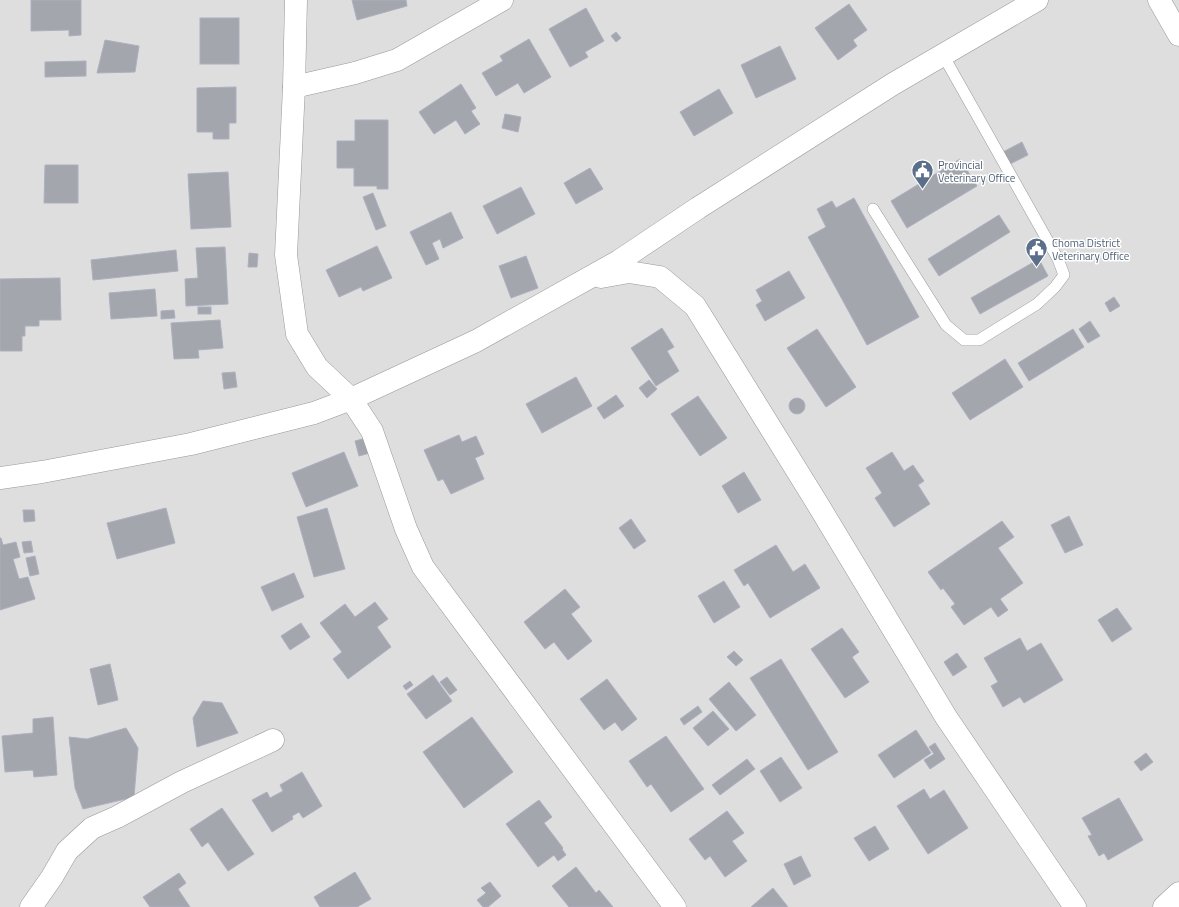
<svg xmlns="http://www.w3.org/2000/svg" width="1179" height="907" font-family="'Titillium Web',sans-serif">
	<rect width="100%" height="100%" fill="#e9e8f0"/>
	<rect fill="#dededf" x="0" y="0" width="1179" height="907"/>
	<g fill="#a4a6ae" stroke="#acb0c0">
		<path d="M31,0H81V35L69,36V30L31,31Z"/>
		<path d="M352,0H406L407,6L357,20Z"/>
		<path d="M849,4L867,30L853,40L857,46L838,60L815,28Z"/>
		<path d="M586,8L604,41L585,52L588,57L570,67L549,29Z"/>
		<rect x="200" y="18" width="39" height="46"/>
		<path d="M616,32L621,38L616,42L611,36Z"/>
		<path d="M529,39L551,77L524,93L518,83L496,96L482,73L503,61L500,56Z"/>
		<path d="M105,40L139,46L135,72L97,73Z"/>
		<path d="M780,46L796,79L756,98L741,65Z"/>
		<path d="M86,61V76L45,77V62Z"/>
		<path d="M461,84L476,108L471,111L480,124L465,134L456,120L434,134L419,112Z"/>
		<path d="M236,87V123H229V139H213V132H197V88Z"/>
		<path d="M719,89L733,113L694,136L680,112Z"/>
		<path d="M505,114L521,117L518,132L502,128Z"/>
		<path d="M355,120H388V189H377V186H354V168H337V141H355Z"/>
		<path d="M1022,142L1028,155L1010,164L1003,152Z"/>
		<path d="M960,159L977,186L907,228L891,201Z"/>
		<path d="M45,165H78V203H44Z"/>
		<path d="M590,168L603,189L576,204L564,183Z"/>
		<path d="M228,172L231,227L191,229L188,174Z"/>
		<path d="M521,187L535,214L497,234L483,206Z"/>
		<path d="M373,193L386,226L376,230L363,197Z"/>
		<path d="M854,198L919,317L867,345L808,237L826,227L817,209L832,201L836,208Z"/>
		<path d="M451,212L463,238L443,248L440,239L432,243L439,259L426,265L410,232Z"/>
		<path d="M999,215L1010,232L939,276L928,259Z"/>
		<path d="M377,246L392,278L363,291L361,287L339,297L326,270Z"/>
		<path d="M225,247L228,304L186,306L185,279L198,278L196,248Z"/>
		<path d="M176,250L178,271L93,280L91,260Z"/>
		<path d="M249,253L258,254L257,267H248Z"/>
		<path d="M526,256L538,288L511,298L499,266Z"/>
		<path d="M1039,259L1048,276L980,314L971,298Z"/>
		<path d="M789,271L805,298L765,321L756,305L762,301L756,290Z"/>
		<path d="M60,278L61,320H39V326H25V336H22V351H0V279Z"/>
		<path d="M155,289L157,316L111,319L109,293Z"/>
		<path d="M1114,297L1120,306L1110,312L1105,303Z"/>
		<rect x="198" y="307" width="13" height="7"/>
		<path d="M174,310L175,318L161,319V311Z"/>
		<path d="M220,320L223,348L198,350L199,358L174,359L171,323Z"/>
		<path d="M1090,321L1100,336L1088,343L1079,329Z"/>
		<path d="M662,328L674,347L667,351L679,371L656,386L631,348Z"/>
		<path d="M817,329L856,387L826,407L787,348Z"/>
		<path d="M1073,329L1084,347L1029,381L1018,363Z"/>
		<path d="M1005,359L1023,387L970,420L952,393Z"/>
		<path d="M235,372L237,387L224,389L222,373Z"/>
		<path d="M576,377L592,406L542,433L526,404Z"/>
		<path d="M649,380L657,389L647,398L639,388Z"/>
		<path d="M616,395L624,406L604,419L597,408Z"/>
		<path d="M698,396L727,438L700,456L671,414Z"/>
		<circle cx="797" cy="406" r="8"/>
		<path d="M459,435L462,442L476,436L484,454L475,458L484,479L451,494L443,479L438,481L424,450Z"/>
		<path d="M366,438L370,453L359,456L355,441Z"/>
		<path d="M344,452L358,486L306,507L292,473Z"/>
		<path d="M892,452L904,471L913,465L924,481L918,485L930,504L894,527L875,498L882,493L866,468Z"/>
		<path d="M744,472L761,500L738,513L722,486Z"/>
		<path d="M166,508L175,543L117,559L107,523Z"/>
		<path d="M327,508L345,569L314,577L297,517Z"/>
		<path d="M23,510H34L35,521L24,522Z"/>
		<path d="M1069,516L1083,545L1065,553L1051,525Z"/>
		<path d="M631,519L646,541L634,549L619,528Z"/>
		<path d="M1002,521L1014,537L998,548L1023,583L1000,599L1008,610L998,617L991,607L964,625L951,607L955,604L943,588L941,590L928,572Z"/>
		<path d="M0,538H1L3,545L16,542L20,557L13,559L19,579L28,577L35,599L0,610Z"/>
		<path d="M31,541L33,552L24,553L22,542Z"/>
		<path d="M776,545L793,572L805,564L820,588L770,618L748,583L744,586L734,570Z"/>
		<path d="M35,556L39,574L30,576L26,558Z"/>
		<path d="M294,573L304,597L272,611L261,587Z"/>
		<path d="M724,581L740,607L714,623L698,596Z"/>
		<path d="M565,589L580,607L571,614L592,641L568,660L554,642L545,649L524,622Z"/>
		<path d="M375,602L388,619L377,627L391,647L348,679L333,659L342,652L320,623L345,604L355,617Z"/>
		<path d="M1117,608L1132,629L1112,642L1098,620Z"/>
		<path d="M301,623L310,637L290,650L281,636Z"/>
		<path d="M842,628L859,652L852,657L869,682L845,698L811,649Z"/>
		<path d="M1020,638L1027,651L1041,643L1063,680L1024,703L1020,697L1003,707L991,686L998,682L984,658Z"/>
		<path d="M734,651L743,660L736,666L727,657Z"/>
		<path d="M957,653L967,667L953,676L944,662Z"/>
		<path d="M781,659L838,752L808,770L750,678Z"/>
		<path d="M110,664L118,700L98,705L90,669Z"/>
		<path d="M433,675L452,701L426,719L407,694Z"/>
		<path d="M447,677L457,690L450,695L440,682Z"/>
		<path d="M607,679L637,719L622,731L615,722L604,730L580,699Z"/>
		<path d="M410,681L413,685L406,690L403,686Z"/>
		<path d="M729,682L756,715L736,731L709,699Z"/>
		<path d="M203,701L222,703L238,733L197,747L193,718Z"/>
		<path d="M698,706L702,712L684,725L680,719Z"/>
		<path d="M713,711L729,729L708,746L693,728Z"/>
		<path d="M53,717L57,775L34,777L33,770L5,772L2,736L33,733V719Z"/>
		<path d="M472,717L513,772L464,808L423,752Z"/>
		<path d="M126,728L138,748L134,797L83,809L75,788L69,737L87,739Z"/>
		<path d="M916,730L931,753L894,778L878,755Z"/>
		<path d="M666,736L704,789L671,812L651,784L647,787L629,761Z"/>
		<path d="M935,743L945,759L930,769L924,760L934,754L929,747Z"/>
		<path d="M1146,753L1153,762L1141,771L1134,762Z"/>
		<path d="M781,757L802,788L780,802L760,771Z"/>
		<path d="M747,759L755,769L720,795L712,785Z"/>
		<path d="M302,772L322,806L303,818L299,812L292,816L293,819L272,832L252,800L267,792L270,798L283,791L280,785Z"/>
		<path d="M924,789L930,799L944,790L968,828L928,854L897,806Z"/>
		<path d="M1119,798L1143,840L1108,860L1104,853L1099,856L1088,836L1092,835L1082,818Z"/>
		<path d="M539,800L552,817L544,823L563,848L562,849L566,855L558,861L554,855L538,867L506,824Z"/>
		<path d="M222,808L254,854L228,871L208,842L202,847L190,829Z"/>
		<path d="M727,811L744,833L732,841L747,861L725,877L710,856L705,860L689,839Z"/>
		<path d="M875,826L889,849L869,861L854,838Z"/>
		<path d="M801,856L811,876L794,885L784,864Z"/>
		<path d="M576,867L596,893L599,890L613,907H569L552,886Z"/>
		<path d="M355,872L371,899L357,907H320L314,897Z"/>
		<path d="M179,873L186,883L178,889L190,907H150L143,897Z"/>
		<path d="M490,882L501,896L488,907H483L477,900L486,893L481,888Z"/>
		<path d="M773,888L788,907H751Z"/>
	</g>
	<g fill="none" stroke-linecap="round" stroke-linejoin="round">
		<defs>
			<path id="lane" d="M873,209L946,325L964,340H979L1037,304L1055,287L1064,275L1058,259L943,55"/>
			<g id="street">
				<path d="M296,0L294,87L286,255L297,334L317,367L351,399L372,431L406,529L423,567L675,907"/>
				<path d="M1159,0L1179,35"/>
				<path d="M294,87L355,73L397,60L502,0"/>
				<path d="M601,277L629,272L660,277L695,306L817,503L946,717L1075,907"/>
				<path d="M0,478L42,472L191,444L314,413L351,399L476,341L619,261L698,208L893,84L1037,0"/>
				<path d="M31,907L52,877L67,851L92,828L117,817L182,782L273,740"/>
				<path d="M1164,907L1179,893"/>
			</g>
		</defs>
		<use href="#lane" stroke="#989898" stroke-width="12"/>
		<use href="#street" stroke="#989898" stroke-width="23"/>
		<use href="#lane" stroke="#fff" stroke-width="11"/>
		<use href="#street" stroke="#fff" stroke-width="22"/>
	</g>
	<defs>
		<symbol id="civic-pin" viewBox="-11 -11 22 30"><path d="M0 17L-7.5 6A9.5 9.5 0 1 1 7.5 6Z" fill="#5c6f8a" stroke="#fff"/><path d="M-.6-6.5H3V-4.5H.6V-3L4-1V1h2V6H-6V1h2V-1L-.6-3ZM-1.2 2.5V6h2.4V2.5Z" fill="#fff"/></symbol>
	</defs>
	<g fill-rule="evenodd">
		<use href="#civic-pin" x="910" y="158" width="25" height="34"/>
		<use href="#civic-pin" x="1024" y="236" width="25" height="34"/>
	</g>
	<g text-anchor="middle" stroke-width="3" stroke-linejoin="round" paint-order="stroke">
		<g font-size="11" fill="#4e5e75" stroke="#fff" text-anchor="start">
			<text x="938" y="169">Provincial<tspan x="938" dy="13">Veterinary Office</tspan></text>
			<text x="1052" y="247">Choma District<tspan x="1052" dy="13">Veterinary Office</tspan></text>
		</g>
	</g>
</svg>
